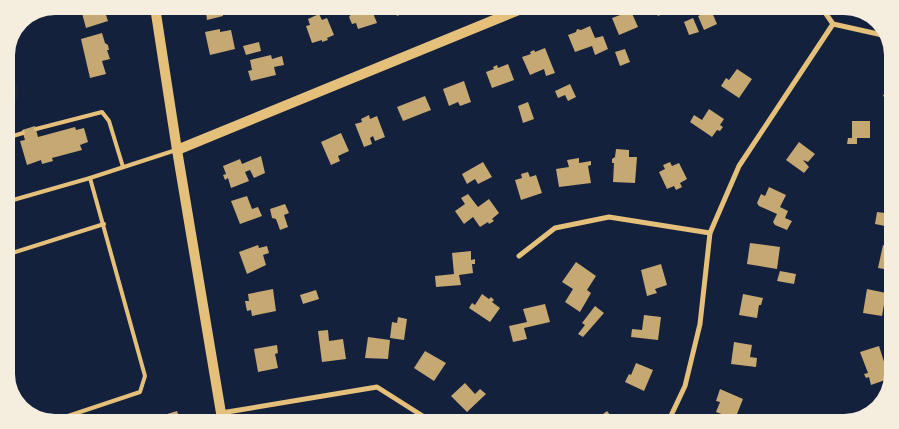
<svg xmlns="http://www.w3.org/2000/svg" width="899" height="429" font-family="Lato,sans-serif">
	<rect width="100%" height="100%" fill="#14213d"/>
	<path fill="#1d2539" d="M11,42C12,51 9,59 10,67C12,78 24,87 16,102L6,105V52Z"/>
	<g fill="#c6a872">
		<path d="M80,6L106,7V9H104L108,21L86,28Z"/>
		<path d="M199,7H221L223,16L207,20L206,12L201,13Z"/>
		<path d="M364,8H371L377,23L358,29L356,23L352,24L349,17L352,13Z"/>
		<path d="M394,8H405L406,12L397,16Z"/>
		<path d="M655,10H672L658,16Z"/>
		<path d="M711,10L717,24L704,30L698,16Z"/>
		<path d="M631,11L638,27L619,35L612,18Z"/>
		<path d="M319,14L322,20L327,18L334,35L327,38L328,40L322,42V40L312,43L306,26L310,25L308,19Z"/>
		<path d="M693,18L699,32L689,35L684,22Z"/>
		<path d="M590,26L595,38L603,36L608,49L595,55L592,46L575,52L568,35L576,32L577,29L581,30Z"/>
		<path d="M220,29V32L231,30L235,49L210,55L205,32Z"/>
		<path d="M102,33L105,43L108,45L109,50H107L110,59L102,61L106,74L90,78L81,39Z"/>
		<path d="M259,42L261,51L246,55L243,46Z"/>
		<path d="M545,48L555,73L546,76L544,69L530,75L522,57L531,54L530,52L534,50L535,52Z"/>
		<path d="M625,49L630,62L620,66L615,52Z"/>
		<path d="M271,55L272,59L282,56L284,65L274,67L276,75L251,81L248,71L252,70L250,60Z"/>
		<path d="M508,64L514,80L492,88L486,72L494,69L493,67L497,65L498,68Z"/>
		<path d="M737,69L752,79L739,98L721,86L726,78L729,80Z"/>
		<path d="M892,73V101L883,96L891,80L889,79Z"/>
		<path d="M464,81L471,102L460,106L458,102L449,106L443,89Z"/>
		<path d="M570,84L576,97L568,101L565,95L558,98L555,91Z"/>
		<path d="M425,96L431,110L403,121L397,107Z"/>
		<path d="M528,102L534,119L523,123L518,106Z"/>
		<path d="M709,109L724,119L720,125L723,127L720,131L717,130L712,137L690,122L694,115L702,120Z"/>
		<path d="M369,115L370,119L377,116L385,137L375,141L373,136L370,138L372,144L364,147L355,124L362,122L361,119Z"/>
		<path d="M852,121H870V138H857V144H847L848,138H852Z"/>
		<path d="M35,126L38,137L75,127L76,130L84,128L88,142L80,145L82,150L52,158L53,161L42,164L41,160L27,165L20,141L25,140L22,130Z"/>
		<path d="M341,133L349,151L338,156L340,161L331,165L321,142Z"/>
		<path d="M799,142L815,154L808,162L803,160L809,167L804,173L786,160Z"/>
		<path d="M616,149L629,150V157H637L635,183L613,182L614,163H612V159L615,157Z"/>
		<path d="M261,156L265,173L254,178L250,170L245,172L249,181L231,188L228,178L225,180L223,175L226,174L223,166L240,159L242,164Z"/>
		<path d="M579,158V163L591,161V165L588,166L591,183L559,187L556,169L569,167L567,160Z"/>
		<path d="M483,162L492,177L478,184L475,179L467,184L462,174Z"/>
		<path d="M670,162L672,166L679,163L687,179L680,183L682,187L676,190L674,186L667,189L659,172L665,169L663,165Z"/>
		<path d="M528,172L530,177L536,175L542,193L521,200L515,180L522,178L521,174Z"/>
		<path d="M769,187L786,195L780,207L788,211L785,218L792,221L787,230L775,225L773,222L777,214L759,206L757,203L761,194L765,196Z"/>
		<path d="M889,191H891L890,227L875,224L877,212L885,213Z"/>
		<path d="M468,194L478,207L489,199L499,213L492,219L494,221L489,224L488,222L480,227L473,217L464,224L455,211L465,204L461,198Z"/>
		<path d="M247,196L252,209L258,207L262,216L240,224L231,201Z"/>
		<path d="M285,204L289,213L284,215L288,227L280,230L276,219L272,218L270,209Z"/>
		<path d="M750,243L780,247L777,269L747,264Z"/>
		<path d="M258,245L259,248L267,246L269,253L263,255L266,265L247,274L239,252Z"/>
		<path d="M883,245L890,247V270L878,268Z"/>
		<path d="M471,251V260L475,259V264H472L473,273L459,275L461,285L436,287L435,276L454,274L452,253Z"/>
		<path d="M576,262L596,276L587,290L591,293L580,312L565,302L573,289L562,282Z"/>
		<path d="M661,264L667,285L655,289L657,293L647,296L641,270Z"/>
		<path d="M780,271L796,274L794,284L777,281Z"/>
		<path d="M273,289L276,311L252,316L251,310L247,311L245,301H249L248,294Z"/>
		<path d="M867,289L886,293L882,316L863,313Z"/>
		<path d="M316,290L319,299L303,304L300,295Z"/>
		<path d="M482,294L489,299L491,297L494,300L492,302L500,308L490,322L469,308L472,303L475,305Z"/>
		<path d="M743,294L763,298L761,305H759L757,318L739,315Z"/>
		<path d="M545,304L550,322L524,328L527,339L513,342L509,326L527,322L523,309Z"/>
		<path d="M595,306L604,313L583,337L578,334L585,325L582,323Z"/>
		<path d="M644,315L661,317L658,340L631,337L632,329L642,330Z"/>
		<path d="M398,317L407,319L404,340L390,338L392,322L397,323Z"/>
		<path d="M328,330L329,341L343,339L346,359L322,362L318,331Z"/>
		<path d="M368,337L390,340L388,359L365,358Z"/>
		<path d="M734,342L752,345L750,357L757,358L756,367L731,364Z"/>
		<path d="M277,345L278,353L275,354L278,368L258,372L254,349Z"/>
		<path d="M879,346L888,374V379L871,385L869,377L866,378L864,374L868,373L860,352Z"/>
		<path d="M425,351L446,363L434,381L414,368Z"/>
		<path d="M636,363L653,370L644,391L625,382L629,374L631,375Z"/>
		<path d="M465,383L475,394L480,389L486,394L467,412L451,396Z"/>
		<path d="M720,389L743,399L735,419L716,412L720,402L716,401Z"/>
		<path d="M177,411L180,419H154V418Z"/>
		<path d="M607,411L615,421H589L593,417L595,420Z"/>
	</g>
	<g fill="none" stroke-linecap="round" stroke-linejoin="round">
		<g stroke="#e5c07b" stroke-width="4">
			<path d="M36,129L102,112L109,121L123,167"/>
			<path d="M6,138L23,133"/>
			<path d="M6,202L90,178L176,150"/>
			<path d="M6,255L104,224"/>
			<path d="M65,417L140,392L145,376L90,178"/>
		</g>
		<g stroke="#e5c07b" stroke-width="5">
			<path d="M824,11L833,24L887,36"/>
			<path d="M519,256L555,228L609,217L710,233"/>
			<path d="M221,413L377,387L429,420"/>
			<path d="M668,422L685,386L700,324L710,233L739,166L833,24"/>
		</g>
		<g stroke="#e5c07b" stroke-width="10">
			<path d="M155,7L177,150L222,419"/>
			<path d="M177,150L521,9"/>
		</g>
	</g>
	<path d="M0 0H899V429H0ZM55 15H844A40 40 0 0 1 884 55V374A40 40 0 0 1 844 414H55A40 40 0 0 1 15 374V55A40 40 0 0 1 55 15Z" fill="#f5edde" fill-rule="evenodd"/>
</svg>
